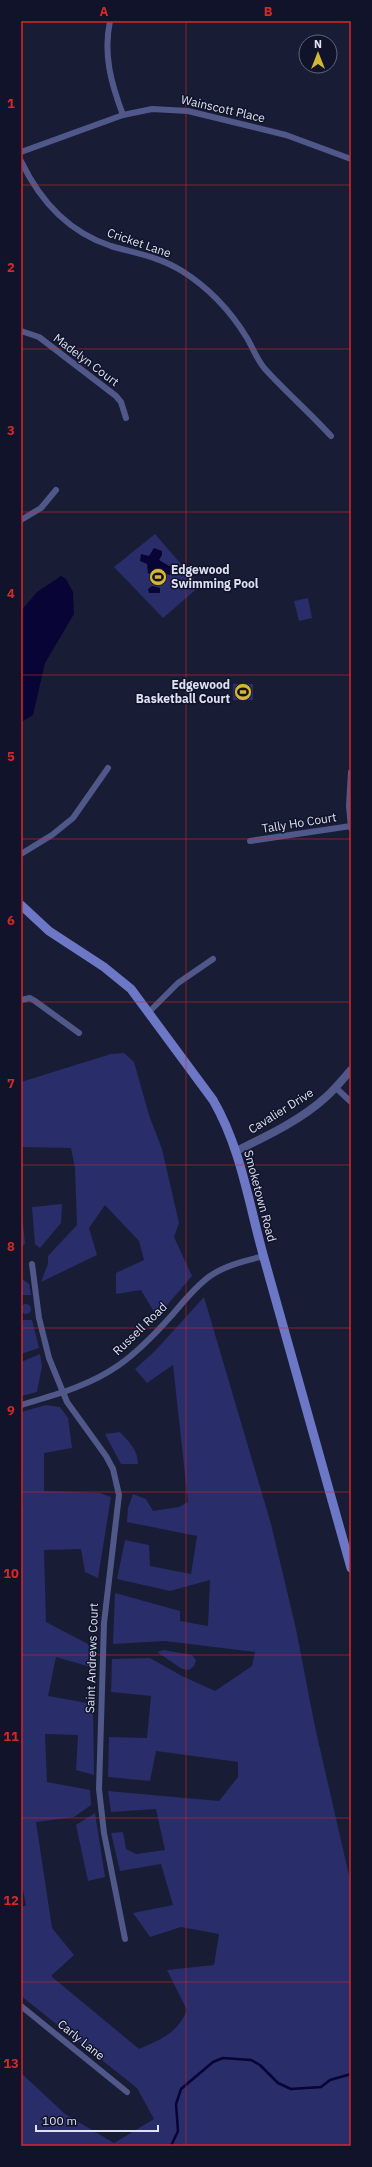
<svg xmlns="http://www.w3.org/2000/svg" width="372" height="2167" font-family="'IBM Plex Sans',sans-serif">
	<rect width="100%" height="100%" fill="#191c35"/>
	<g fill="#292d69">
		<path d="M155,534L200,586L163,618L114,567Z"/>
		<path d="M308,598L312,618L299,621L294,601Z"/>
		<rect x="233" y="684" width="20" height="16"/>
		<path d="M124,1053L134,1062L149,1115L162,1149L179,1223L174,1237L192,1276L157,1317L141,1290L116,1294V1273L144,1260L139,1241L105,1205L89,1228L97,1255L41,1282L48,1264V1256L77,1225L75,1168L71,1148L21,1147V1082L111,1054Z"/>
		<path d="M21,1203L25,1244L21,1247Z"/>
		<path d="M62,1204L61,1223L40,1248L35,1244L32,1207Z"/>
		<path d="M21,1278L29,1284L31,1295H21Z"/>
		<path d="M204,1297L271,1524L296,1629L315,1727L351,1884V2146H21V2073L65,2114L114,2143L154,2119L137,2088L21,1996V1906H26L21,1879V1508H23L21,1412L46,1405L60,1407L68,1418L72,1448L44,1453V1491L100,1493L111,1497L98,1578L85,1572L81,1549L44,1550L46,1622L88,1644L92,1654L91,1667L56,1657L48,1696L93,1704L94,1775L76,1770L78,1735L45,1734L47,1782L90,1790L91,1805L74,1817L36,1822L52,1928L74,1955L51,1976L139,2049C161,2039 177,2034 187,2010L167,1970L214,1965L219,1934L181,1927L150,1937L133,1913L173,1905L161,1864L120,1871L111,1833L123,1832L126,1849L136,1854L165,1850L156,1809L111,1812L108,1791L219,1801L238,1777V1762L156,1751L150,1781L108,1777L109,1737L147,1738L151,1696L111,1692L112,1659L150,1658L182,1676L215,1691L252,1666L255,1652L165,1641L113,1644L115,1593L180,1611V1621L208,1626L210,1580L170,1591L117,1579L125,1540L149,1545L150,1566L191,1574L197,1536L127,1522L128,1508L133,1494L146,1499L153,1511L179,1507L188,1502L173,1365L147,1383L135,1369L155,1351Z"/>
		<circle cx="26" cy="1309" r="5"/>
		<path d="M21,1320H32L39,1348L21,1354Z"/>
		<path d="M40,1354L42,1366L37,1392L21,1396V1362Z"/>
		<path d="M120,1432C129,1442 138,1450 138,1464H121L105,1434Z"/>
		<path d="M164,1650L192,1655L196,1660L194,1666L189,1670L182,1669L157,1652Z"/>
		<path d="M95,1813L105,1877L88,1881L76,1825Z"/>
	</g>
	<g fill="#090436">
		<path d="M154,548L162,551V555L159,560L171,567L170,575L160,573L152,576L148,573L147,564L140,561L141,554L149,556Z"/>
		<path d="M61,576L66,579L73,592L74,614L45,663L33,715L21,722V611L37,592Z"/>
		<path d="M152,586L160,588V593H149L148,589Z"/>
	</g>
	<g fill="none" stroke-linecap="round" stroke-linejoin="round">
		<path stroke="#090436" stroke-width="2.5" d="M171,2146L178,2131L176,2104L181,2089L213,2062L223,2058L251,2060L260,2065L278,2083L291,2089L321,2087L330,2080L351,2074"/>
		<g stroke="#505889" stroke-width="6">
			<path d="M110,21C103,55 111,83 123,115"/>
			<path d="M21,152L123,115L152,109L188,111L286,135L351,159"/>
			<path d="M21,161C40,201 68,232 111,246C135,253 160,257 182,271C209,288 230,310 247,338C253,348 257,360 265,369C286,392 310,413 331,436"/>
			<path d="M21,331L39,337L116,396L121,402L126,418"/>
			<path d="M21,520L41,508L56,490"/>
			<path d="M351,772L349,806L351,828"/>
			<path d="M250,841L351,826"/>
			<path d="M21,854L52,835L73,818L108,768"/>
			<path d="M21,1000L30,998L35,1001L79,1033"/>
			<path d="M149,1012L178,983L213,959"/>
			<path d="M335,1087L351,1102"/>
			<path d="M32,1264L39,1318L49,1358L67,1402L106,1456L113,1469L119,1495L104,1623L99,1789L104,1833L125,1939"/>
			<path d="M21,1405C55,1395 89,1386 119,1365C139,1351 156,1333 172,1315C184,1301 195,1287 210,1276C226,1265 245,1261 264,1256"/>
			<path d="M21,2006L127,2092"/>
		</g>
		<path stroke="#505889" stroke-width="8" d="M236,1151C267,1136 301,1120 326,1097C335,1089 343,1079 351,1070"/>
		<path stroke="#6c77c6" stroke-width="9" d="M21,905L49,931L104,967L131,989L213,1100C241,1148 249,1205 264,1258C293,1361 322,1464 351,1568"/>
	</g>
	<path fill="none" stroke="#d62828" stroke-width="1" stroke-opacity="0.55" d="M186,21V2146M21,185H351M21,349H351M21,512H351M21,675H351M21,839H351M21,1002H351M21,1165H351M21,1328H351M21,1492H351M21,1655H351M21,1818H351M21,1982H351"/>
	<defs>
		<symbol id="stadium-disc" viewBox="-11 -11 22 22"><circle r="9.5" fill="#d3b635" stroke="#10132a"/><path d="M0-5a6.5 5 0 1 0 0 10a6.5 5 0 1 0 0-10ZM-3.5-1.8h7v3.6h-7Z" fill="#111"/></symbol>
	</defs>
	<g fill-rule="evenodd">
		<use href="#stadium-disc" x="148" y="567" width="20" height="20"/>
		<use href="#stadium-disc" x="233" y="682" width="20" height="20"/>
	</g>
	<g text-anchor="middle" stroke-width="3" stroke-linejoin="round" paint-order="stroke">
		<g font-size="12" fill="#dee2f3" stroke="#10132a">
			<text transform="translate(223 109) rotate(13)" y="4">Wainscott Place</text>
			<text transform="translate(139 243) rotate(19)" y="4">Cricket Lane</text>
			<text transform="translate(86 360) rotate(37)" y="4">Madelyn Court</text>
			<text transform="translate(299 823) rotate(-9)" y="4">Tally Ho Court</text>
			<text transform="translate(281 1111) rotate(-32)" y="4">Cavalier Drive</text>
			<text transform="translate(260 1196) rotate(75)" y="4">Smoketown Road</text>
			<text transform="translate(140 1329) rotate(-44)" y="4">Russell Road</text>
			<text transform="translate(92 1658) rotate(-88)" y="4">Saint Andrews Court</text>
			<text transform="translate(81 2040) rotate(39)" y="4">Carly Lane</text>
		</g>
		<g font-size="12" font-weight="bold" fill="#dee2f3" stroke="#10132a" text-anchor="start">
			<text x="171" y="574">Edgewood<tspan x="171" dy="14">Swimming Pool</tspan></text>
			<text x="230" y="689" text-anchor="end">Edgewood<tspan x="230" dy="14">Basketball Court</tspan></text>
		</g>
	</g>
	<rect width="372" height="2167" fill="none" stroke="#10132a" stroke-width="44"/>
	<g transform="translate(318 54)"><circle r="19" fill="#10132a" stroke="#62667a"/>
	<path d="M0-3L7 15L0 10L-7 15Z" fill="#d3b635"/>
	<text y="-6" font-size="11" font-weight="bold" text-anchor="middle" fill="#dee2f3">N</text>
	</g>
	<path d="M36 2125v6h122v-6" fill="none" stroke="#dee2f3" stroke-width="2"/>
	<text x="42" y="2125" font-size="12" fill="#dee2f3" stroke="#10132a" stroke-width="3" paint-order="stroke">100 m</text>
	<rect x="22" y="22" width="328" height="2123" fill="none" stroke="#d62828" stroke-width="1.5"/>
	<g font-size="13" text-anchor="middle" font-weight="bold" fill="#d62828">
		<text x="104" y="16">A</text>
		<text x="268" y="16">B</text>
		<text x="11" y="108">1</text>
		<text x="11" y="272">2</text>
		<text x="11" y="435">3</text>
		<text x="11" y="598">4</text>
		<text x="11" y="761">5</text>
		<text x="11" y="925">6</text>
		<text x="11" y="1088">7</text>
		<text x="11" y="1251">8</text>
		<text x="11" y="1415">9</text>
		<text x="11" y="1578">10</text>
		<text x="11" y="1741">11</text>
		<text x="11" y="1905">12</text>
		<text x="11" y="2068">13</text>
	</g>
</svg>
